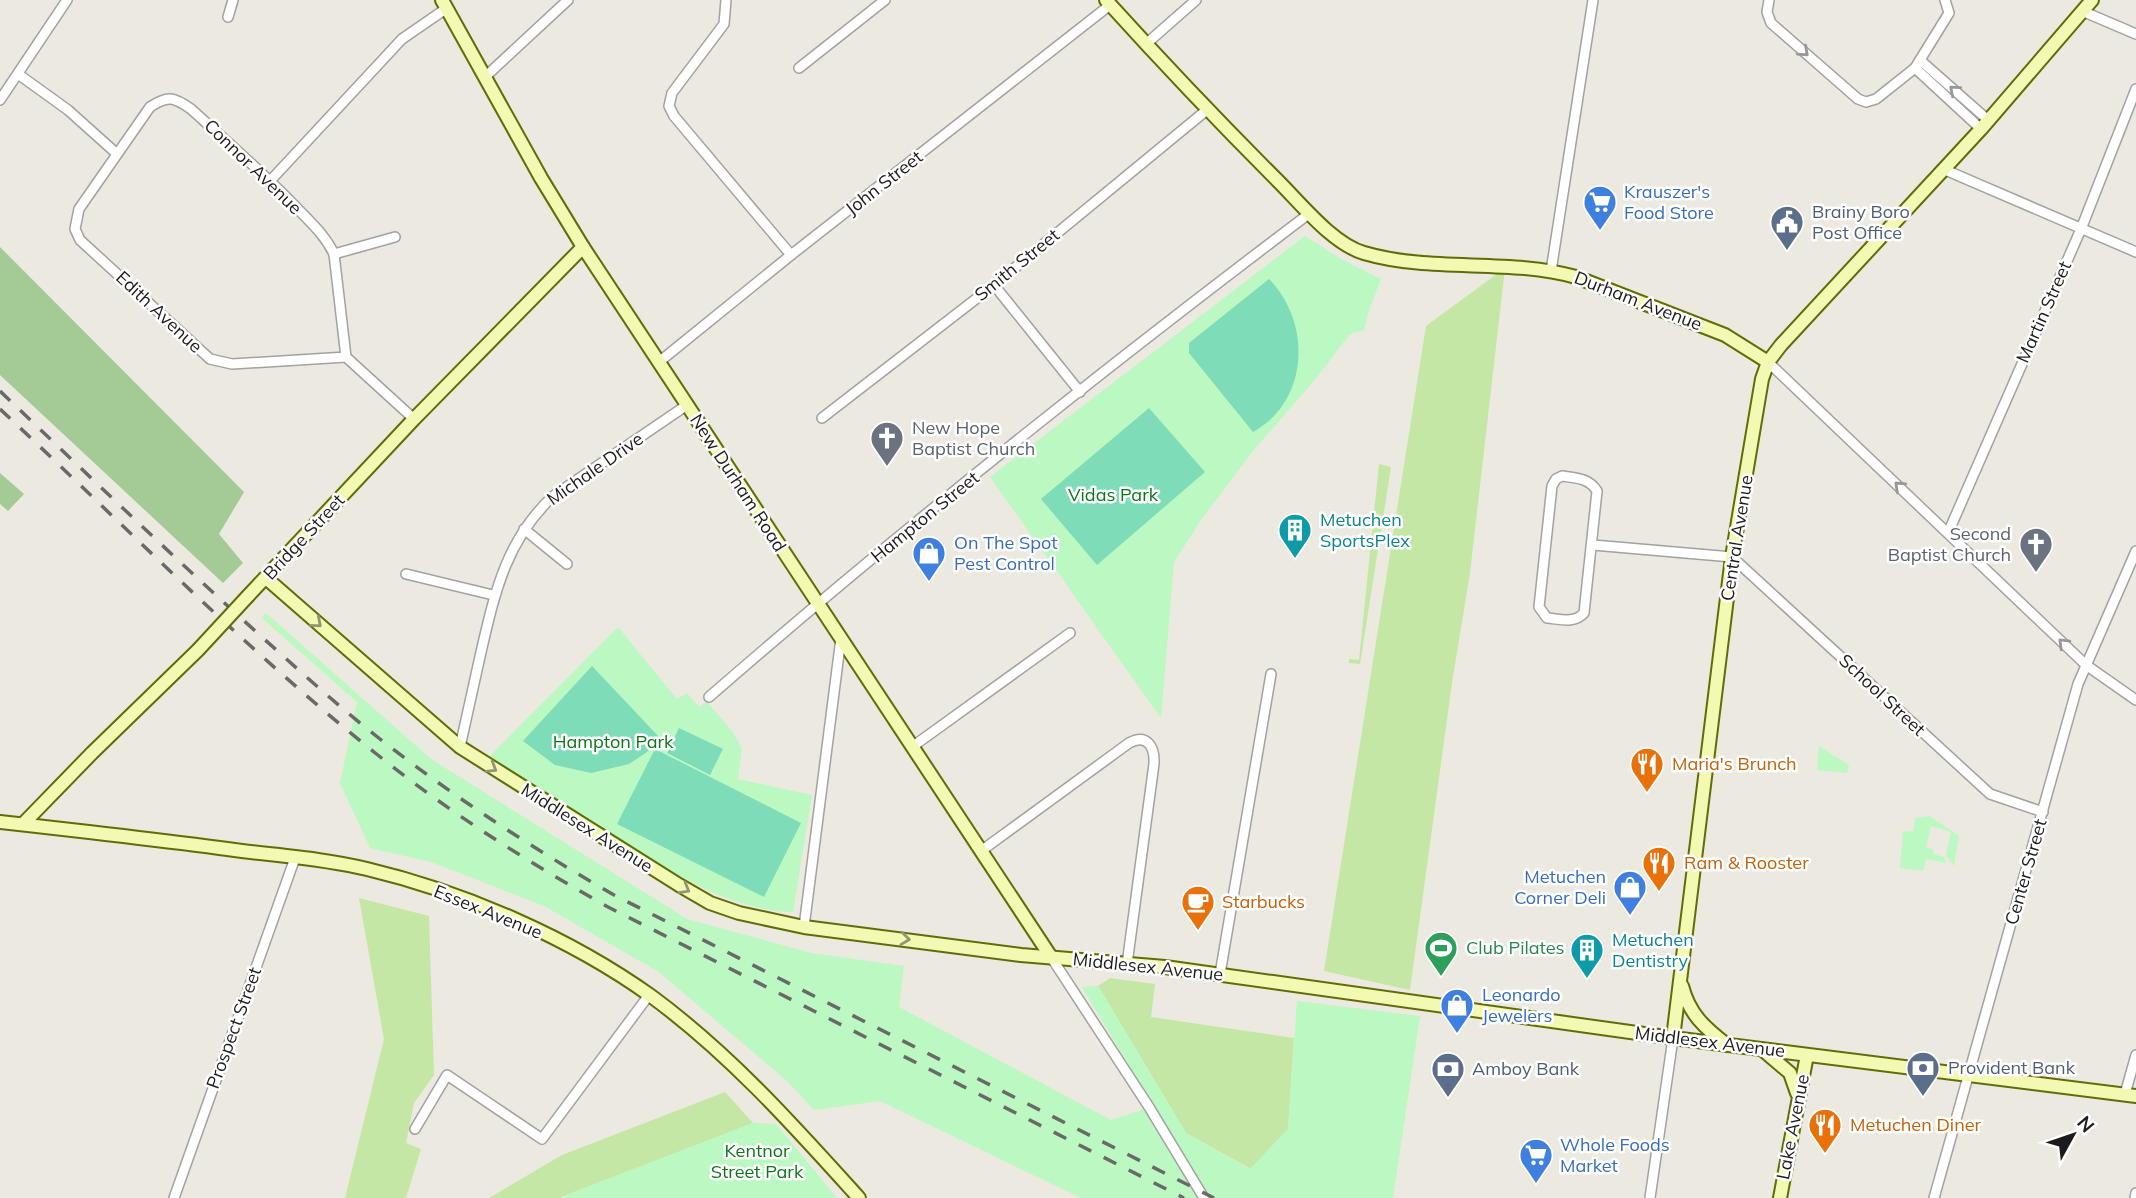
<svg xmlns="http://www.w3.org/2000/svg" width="2136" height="1198" font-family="Mulish,sans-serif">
	<rect width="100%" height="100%" fill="#ece9e0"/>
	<g fill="#c5e7a5">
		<path d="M1505,268L1470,573L1452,683L1410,990L1324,971L1426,326Z"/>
		<path d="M1379,464L1391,467L1360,664L1349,663V659L1359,660Z"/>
		<path d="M359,898L429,916L434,1075L414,1103L406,1143L421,1149L406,1198H345L384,1039Z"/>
		<path d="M1110,978L1155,984L1151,1017L1294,1038L1288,1129L1251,1169L1186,1133L1098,986Z"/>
		<path d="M725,1092L753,1123L560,1198H489L562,1155Z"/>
	</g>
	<g fill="#a4cb95">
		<path d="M0,247L244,492L219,534L243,563L223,583L0,375Z"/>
		<path d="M0,473L24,494L8,511L0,504Z"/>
	</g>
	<g fill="#bcf8c1">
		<path d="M1305,236L1341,259L1381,279L1368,313L1364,331H1359L1349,335L1318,376L1253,451L1201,520L1174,562L1161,718L990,477Z"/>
		<path d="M266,613L431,759L687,919L811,953L904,966L899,1007L1111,1120L1153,1106L1082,987L1098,986L1186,1133L1250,1169L1288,1129L1297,1001L1420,1016L1393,1198H1081L880,1101L814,1110L788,1082L659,972L544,906L431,862L370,848L340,783L357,702L262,618Z"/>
		<path d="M618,627L677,699L687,693L699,707L707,702L732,731L742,748L738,779L812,795L793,912C724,910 664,867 608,832C568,807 529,782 489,757Z"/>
		<path d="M1819,746L1849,765L1847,773L1817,770Z"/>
		<path d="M1930,816L1959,836L1954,866L1946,855L1951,832L1931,826L1926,847L1934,850L1933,854L1944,857L1946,863L1926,859L1923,871L1900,868L1903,831L1913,832L1915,818Z"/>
		<path d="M753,1123L776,1124L837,1198H565L563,1196Z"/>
	</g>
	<g fill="#7edcb9">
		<path d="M1269,279C1312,323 1309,401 1253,432L1189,353V343Z"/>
		<path d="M1149,408L1205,472L1097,565L1041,499Z"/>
		<path d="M592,666L660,738L647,752L629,764L591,773L555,765L523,741Z"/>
		<path d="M679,728L723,749L710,775L667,753Z"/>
		<path d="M655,749L801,823L764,897L617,824Z"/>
	</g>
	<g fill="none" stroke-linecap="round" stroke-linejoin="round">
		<defs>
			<g id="street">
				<path d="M726,0L724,24L672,93L669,106L674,116L791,255"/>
				<path d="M1769,0L1767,12L1771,23L1858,99L1866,102L1876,99L1915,68L1949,13L1945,0"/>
				<path d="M2082,11L2136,34"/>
				<path d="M228,17L233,0"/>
				<path d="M1146,44L1196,0"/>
				<path d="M1920,60L1988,120"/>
				<path d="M799,68L885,0"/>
				<path d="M1915,68L1981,129"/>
				<path d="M18,74L68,110L116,153"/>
				<path d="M485,77L568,0"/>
				<path d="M0,100L67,0"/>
				<path d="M1943,169L2136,252"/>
				<path d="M270,181L402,39L447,8"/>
				<path d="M334,254L395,237"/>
				<path d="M1551,271L1593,0"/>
				<path d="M994,285L1080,392"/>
				<path d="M346,357L232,364L210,359L80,240L75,229L79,209L150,107C168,95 174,97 191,109C225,140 260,170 292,203C307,219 324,233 334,254L346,357L414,419"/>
				<path d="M659,362L791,255L1110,5"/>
				<path d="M1768,362L2086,665L2136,700"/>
				<path d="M822,418L994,285L1208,109"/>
				<path d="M1562,476C1576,478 1589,478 1597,491L1584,613C1574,624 1560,619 1547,618L1539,607L1552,486L1556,479Z"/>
				<path d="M524,529L567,564"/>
				<path d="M1948,533L2081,229L2136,89"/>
				<path d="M1593,545L1732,557L1990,794L2043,812"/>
				<path d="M406,574L493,595"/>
				<path d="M709,697C903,528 1105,368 1310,213"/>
				<path d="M460,747C467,716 474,684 481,652C495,592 506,541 552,497L687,405"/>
				<path d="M912,747L1070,633"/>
				<path d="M981,851L1129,743C1147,733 1155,747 1154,764L1127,964"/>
				<path d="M804,927L841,638"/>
				<path d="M1051,957L1149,1107L1204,1198"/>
				<path d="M1220,974L1271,674"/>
				<path d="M2125,1094L2136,1055"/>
				<path d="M415,1129L447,1075L542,1139L649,995"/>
				<path d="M174,1198L295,858"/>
				<path d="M1650,1198L1673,1038"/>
				<path d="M1934,1198L2078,684L2136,551"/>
				<path d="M2135,1198L2136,1193"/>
			</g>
			<g id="secondary">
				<path d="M442,0L541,178L583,247L1051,957"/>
				<path d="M1106,0C1162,62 1220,123 1279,182C1302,205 1333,244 1364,253C1432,273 1509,258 1576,277L1725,335L1768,362"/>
				<path d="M266,578L460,747L679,885L710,903L739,913L804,927L1021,955L1165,967L1673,1038L2136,1096"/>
				<path d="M248,596L414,419L583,247"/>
				<path d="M0,822C81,831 161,840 242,851C283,856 326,859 367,869C464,892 570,938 651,996C730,1054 794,1126 859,1198"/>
				<path d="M23,824L92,753L198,650"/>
				<path d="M1682,986C1689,1014 1705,1028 1727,1045"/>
				<path d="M1673,1038L1732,557L1762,379L1768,362L1781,345L1981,129L2092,0"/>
				<path d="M1764,1051L1790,1073L1797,1093"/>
				<path d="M1780,1198L1807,1055"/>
			</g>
		</defs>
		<use href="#street" stroke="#a2a2a2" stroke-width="12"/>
		<use href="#secondary" stroke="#606d06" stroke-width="16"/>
		<use href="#street" stroke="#fff" stroke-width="9"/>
		<use href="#secondary" stroke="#f3f8b3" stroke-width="12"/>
		<g stroke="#696969" stroke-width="3.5" stroke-dasharray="14 14" stroke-linecap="butt">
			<path d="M0,391C87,474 174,558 263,638C301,672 339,707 380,739C454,797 532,848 614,895L1214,1198"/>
			<path d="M0,409C123,524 242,646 374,752C447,811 526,861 608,907L1184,1198"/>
		</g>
		<defs>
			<path id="secondary-bridge" d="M198,650L248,596"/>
		</defs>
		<use href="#secondary-bridge" stroke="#606d06" stroke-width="16" stroke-linecap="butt"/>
		<use href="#secondary-bridge" stroke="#f3f8b3" stroke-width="12"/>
	</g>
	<defs><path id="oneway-chevron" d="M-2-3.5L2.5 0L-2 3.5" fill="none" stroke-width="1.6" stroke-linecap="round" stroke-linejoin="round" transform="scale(1.75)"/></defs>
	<g stroke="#989898">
		<use href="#oneway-chevron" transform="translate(1804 52) rotate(42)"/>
		<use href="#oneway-chevron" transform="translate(1954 90) rotate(-139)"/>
		<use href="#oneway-chevron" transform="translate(1899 486) rotate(-137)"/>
		<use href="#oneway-chevron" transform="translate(2063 643) rotate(-136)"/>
	</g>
	<g stroke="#92956f">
		<use href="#oneway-chevron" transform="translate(317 623) rotate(41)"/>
		<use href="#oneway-chevron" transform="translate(492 768) rotate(32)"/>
		<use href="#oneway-chevron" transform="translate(685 889) rotate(30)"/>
		<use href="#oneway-chevron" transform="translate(905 939) rotate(7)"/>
	</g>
	<defs>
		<symbol id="supermarket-pin" viewBox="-11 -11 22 30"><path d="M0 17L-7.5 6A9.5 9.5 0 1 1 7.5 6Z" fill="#3f7fe0" stroke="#fff"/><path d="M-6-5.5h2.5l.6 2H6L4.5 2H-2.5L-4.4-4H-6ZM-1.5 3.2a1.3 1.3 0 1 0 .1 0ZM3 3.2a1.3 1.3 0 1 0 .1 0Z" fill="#fff"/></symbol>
		<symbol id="civic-pin" viewBox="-11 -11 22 30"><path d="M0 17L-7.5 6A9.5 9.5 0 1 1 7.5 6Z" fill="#5c6f8a" stroke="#fff"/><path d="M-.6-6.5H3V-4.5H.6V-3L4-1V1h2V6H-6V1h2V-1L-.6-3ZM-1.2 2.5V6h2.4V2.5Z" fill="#fff"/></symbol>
		<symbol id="church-pin" viewBox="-11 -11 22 30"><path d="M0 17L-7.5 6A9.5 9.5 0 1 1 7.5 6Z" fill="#6b7280" stroke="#fff"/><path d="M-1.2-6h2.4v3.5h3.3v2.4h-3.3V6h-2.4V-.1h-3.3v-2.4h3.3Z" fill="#fff"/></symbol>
		<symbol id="building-pin" viewBox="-11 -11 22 30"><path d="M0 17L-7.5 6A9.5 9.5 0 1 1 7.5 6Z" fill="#0f9aa8" stroke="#fff"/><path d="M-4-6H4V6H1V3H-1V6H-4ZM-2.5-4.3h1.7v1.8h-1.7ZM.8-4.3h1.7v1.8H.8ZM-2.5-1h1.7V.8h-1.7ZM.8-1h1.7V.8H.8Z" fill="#fff"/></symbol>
		<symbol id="shop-pin" viewBox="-11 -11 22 30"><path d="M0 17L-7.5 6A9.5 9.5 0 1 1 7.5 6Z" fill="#3f7fe0" stroke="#fff"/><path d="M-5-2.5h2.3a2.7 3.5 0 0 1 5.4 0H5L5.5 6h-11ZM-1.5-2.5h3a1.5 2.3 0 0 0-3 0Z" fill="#fff"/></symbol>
		<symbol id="restaurant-pin" viewBox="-11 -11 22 30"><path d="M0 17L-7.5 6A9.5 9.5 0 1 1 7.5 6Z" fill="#e8710a" stroke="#fff"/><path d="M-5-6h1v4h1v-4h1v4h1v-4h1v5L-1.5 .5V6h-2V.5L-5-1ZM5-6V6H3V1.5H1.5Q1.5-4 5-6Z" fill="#fff"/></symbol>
		<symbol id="cafe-pin" viewBox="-11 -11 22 30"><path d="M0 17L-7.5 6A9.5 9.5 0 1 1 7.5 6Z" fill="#e8710a" stroke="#fff"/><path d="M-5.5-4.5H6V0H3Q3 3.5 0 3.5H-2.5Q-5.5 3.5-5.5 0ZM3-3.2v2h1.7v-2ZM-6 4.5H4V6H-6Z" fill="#fff"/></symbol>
		<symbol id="stadium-pin" viewBox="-11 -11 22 30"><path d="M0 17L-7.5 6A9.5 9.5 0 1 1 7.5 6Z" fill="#2e9e5b" stroke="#fff"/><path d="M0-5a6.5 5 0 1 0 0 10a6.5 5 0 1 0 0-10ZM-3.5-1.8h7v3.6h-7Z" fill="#fff"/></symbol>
		<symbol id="bank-pin" viewBox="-11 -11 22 30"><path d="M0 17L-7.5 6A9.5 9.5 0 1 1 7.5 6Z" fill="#5c6f8a" stroke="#fff"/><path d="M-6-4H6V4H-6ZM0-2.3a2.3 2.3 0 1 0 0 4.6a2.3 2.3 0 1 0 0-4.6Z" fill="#fff"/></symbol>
	</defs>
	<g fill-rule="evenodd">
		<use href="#supermarket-pin" x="1581" y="183" width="38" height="52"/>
		<use href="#civic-pin" x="1768" y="203" width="38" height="52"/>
		<use href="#church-pin" x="868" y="419" width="38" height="52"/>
		<use href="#building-pin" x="1276" y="511" width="38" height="52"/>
		<use href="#church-pin" x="2017" y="525" width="38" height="52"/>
		<use href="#shop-pin" x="910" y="534" width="38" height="52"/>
		<use href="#restaurant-pin" x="1628" y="745" width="38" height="52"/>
		<use href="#restaurant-pin" x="1640" y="844" width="38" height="52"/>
		<use href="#shop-pin" x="1611" y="868" width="38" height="52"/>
		<use href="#cafe-pin" x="1179" y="883" width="38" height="52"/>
		<use href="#stadium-pin" x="1422" y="929" width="38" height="52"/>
		<use href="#building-pin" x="1568" y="931" width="38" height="52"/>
		<use href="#shop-pin" x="1438" y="986" width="38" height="52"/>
		<use href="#bank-pin" x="1904" y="1049" width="38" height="52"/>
		<use href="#bank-pin" x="1429" y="1050" width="38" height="52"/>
		<use href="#restaurant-pin" x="1806" y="1106" width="38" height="52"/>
		<use href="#supermarket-pin" x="1517" y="1136" width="38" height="52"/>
	</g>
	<g text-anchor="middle" stroke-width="5" stroke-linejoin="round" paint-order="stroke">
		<g font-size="18" fill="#1b1b1b" stroke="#fff">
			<text transform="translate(253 167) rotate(44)" y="6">Connor Avenue</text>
			<text transform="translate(884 183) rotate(-38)" y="6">John Street</text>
			<text transform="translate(1017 265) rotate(-39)" y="6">Smith Street</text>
			<text transform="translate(1638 301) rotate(21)" y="6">Durham Avenue</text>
			<text transform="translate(159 312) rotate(43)" y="6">Edith Avenue</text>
			<text transform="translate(2044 312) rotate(-66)" y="6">Martin Street</text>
			<text transform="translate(595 469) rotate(-35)" y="6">Michale Drive</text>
			<text transform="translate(738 483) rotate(57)" y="6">New Durham Road</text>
			<text transform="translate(925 517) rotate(-39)" y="6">Hampton Street</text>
			<text transform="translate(304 537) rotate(-47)" y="6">Bridge Street</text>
			<text transform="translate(1737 538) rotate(-81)" y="6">Central Avenue</text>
			<text transform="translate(1882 695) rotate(43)" y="6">School Street</text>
			<text transform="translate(587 828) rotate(32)" y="6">Middlesex Avenue</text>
			<text transform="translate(2026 872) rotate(-74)" y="6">Center Street</text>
			<text transform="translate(488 912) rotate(22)" y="6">Essex Avenue</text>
			<text transform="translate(1148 967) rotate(6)" y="6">Middlesex Avenue</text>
			<text transform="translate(234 1028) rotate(-70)" y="6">Prospect Street</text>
			<text transform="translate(1710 1042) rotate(7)" y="6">Middlesex Avenue</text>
			<text transform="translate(1793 1127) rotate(-79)" y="6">Lake Avenue</text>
		</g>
		<g font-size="18" fill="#366cbe" stroke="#fff" text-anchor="start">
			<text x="1624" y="198">Krauszer's<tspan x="1624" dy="21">Food Store</tspan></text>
			<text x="954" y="549">On The Spot<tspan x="954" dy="21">Pest Control</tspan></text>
			<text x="1606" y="883" text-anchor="end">Metuchen<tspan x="1606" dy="21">Corner Deli</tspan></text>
			<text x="1482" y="1001">Leonardo<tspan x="1482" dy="21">Jewelers</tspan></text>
			<text x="1560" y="1151">Whole Foods<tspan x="1560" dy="21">Market</tspan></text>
		</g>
		<g font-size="18" fill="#4e5e75" stroke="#fff" text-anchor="start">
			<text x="1812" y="218">Brainy Boro<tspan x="1812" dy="21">Post Office</tspan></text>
			<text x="1948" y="1074">Provident Bank</text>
			<text x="1472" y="1075">Amboy Bank</text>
		</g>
		<g font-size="18" fill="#5b616d" stroke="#fff" text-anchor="start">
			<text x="912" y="434">New Hope<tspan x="912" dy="21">Baptist Church</tspan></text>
			<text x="2011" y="540" text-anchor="end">Second<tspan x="2011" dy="21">Baptist Church</tspan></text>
		</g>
		<g font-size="18" fill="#0c7517" stroke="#fff">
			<text x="1113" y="501">Vidas Park</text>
			<text x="613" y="748">Hampton Park</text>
			<text x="757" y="1157">Kentnor<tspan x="757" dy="21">Street Park</tspan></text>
		</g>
		<g font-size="18" fill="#0d838f" stroke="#fff" text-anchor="start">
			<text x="1320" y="526">Metuchen<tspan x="1320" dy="21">SportsPlex</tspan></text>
			<text x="1612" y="946">Metuchen<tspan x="1612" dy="21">Dentistry</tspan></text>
		</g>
		<g font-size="18" fill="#c56008" stroke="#fff" text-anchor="start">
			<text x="1672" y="770">Maria's Brunch</text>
			<text x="1684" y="869">Ram &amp; Rooster</text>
			<text x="1222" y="908">Starbucks</text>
			<text x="1850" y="1131">Metuchen Diner</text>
		</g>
		<g font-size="18" fill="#27864d" stroke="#fff" text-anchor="start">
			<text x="1466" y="954">Club Pilates</text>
		</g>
	</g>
	<g transform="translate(2073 1135) rotate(50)" stroke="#ffffff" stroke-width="5" paint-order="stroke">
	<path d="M0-5L12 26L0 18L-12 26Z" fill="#1b1b1b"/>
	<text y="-10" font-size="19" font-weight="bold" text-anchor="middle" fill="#1b1b1b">N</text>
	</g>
</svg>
